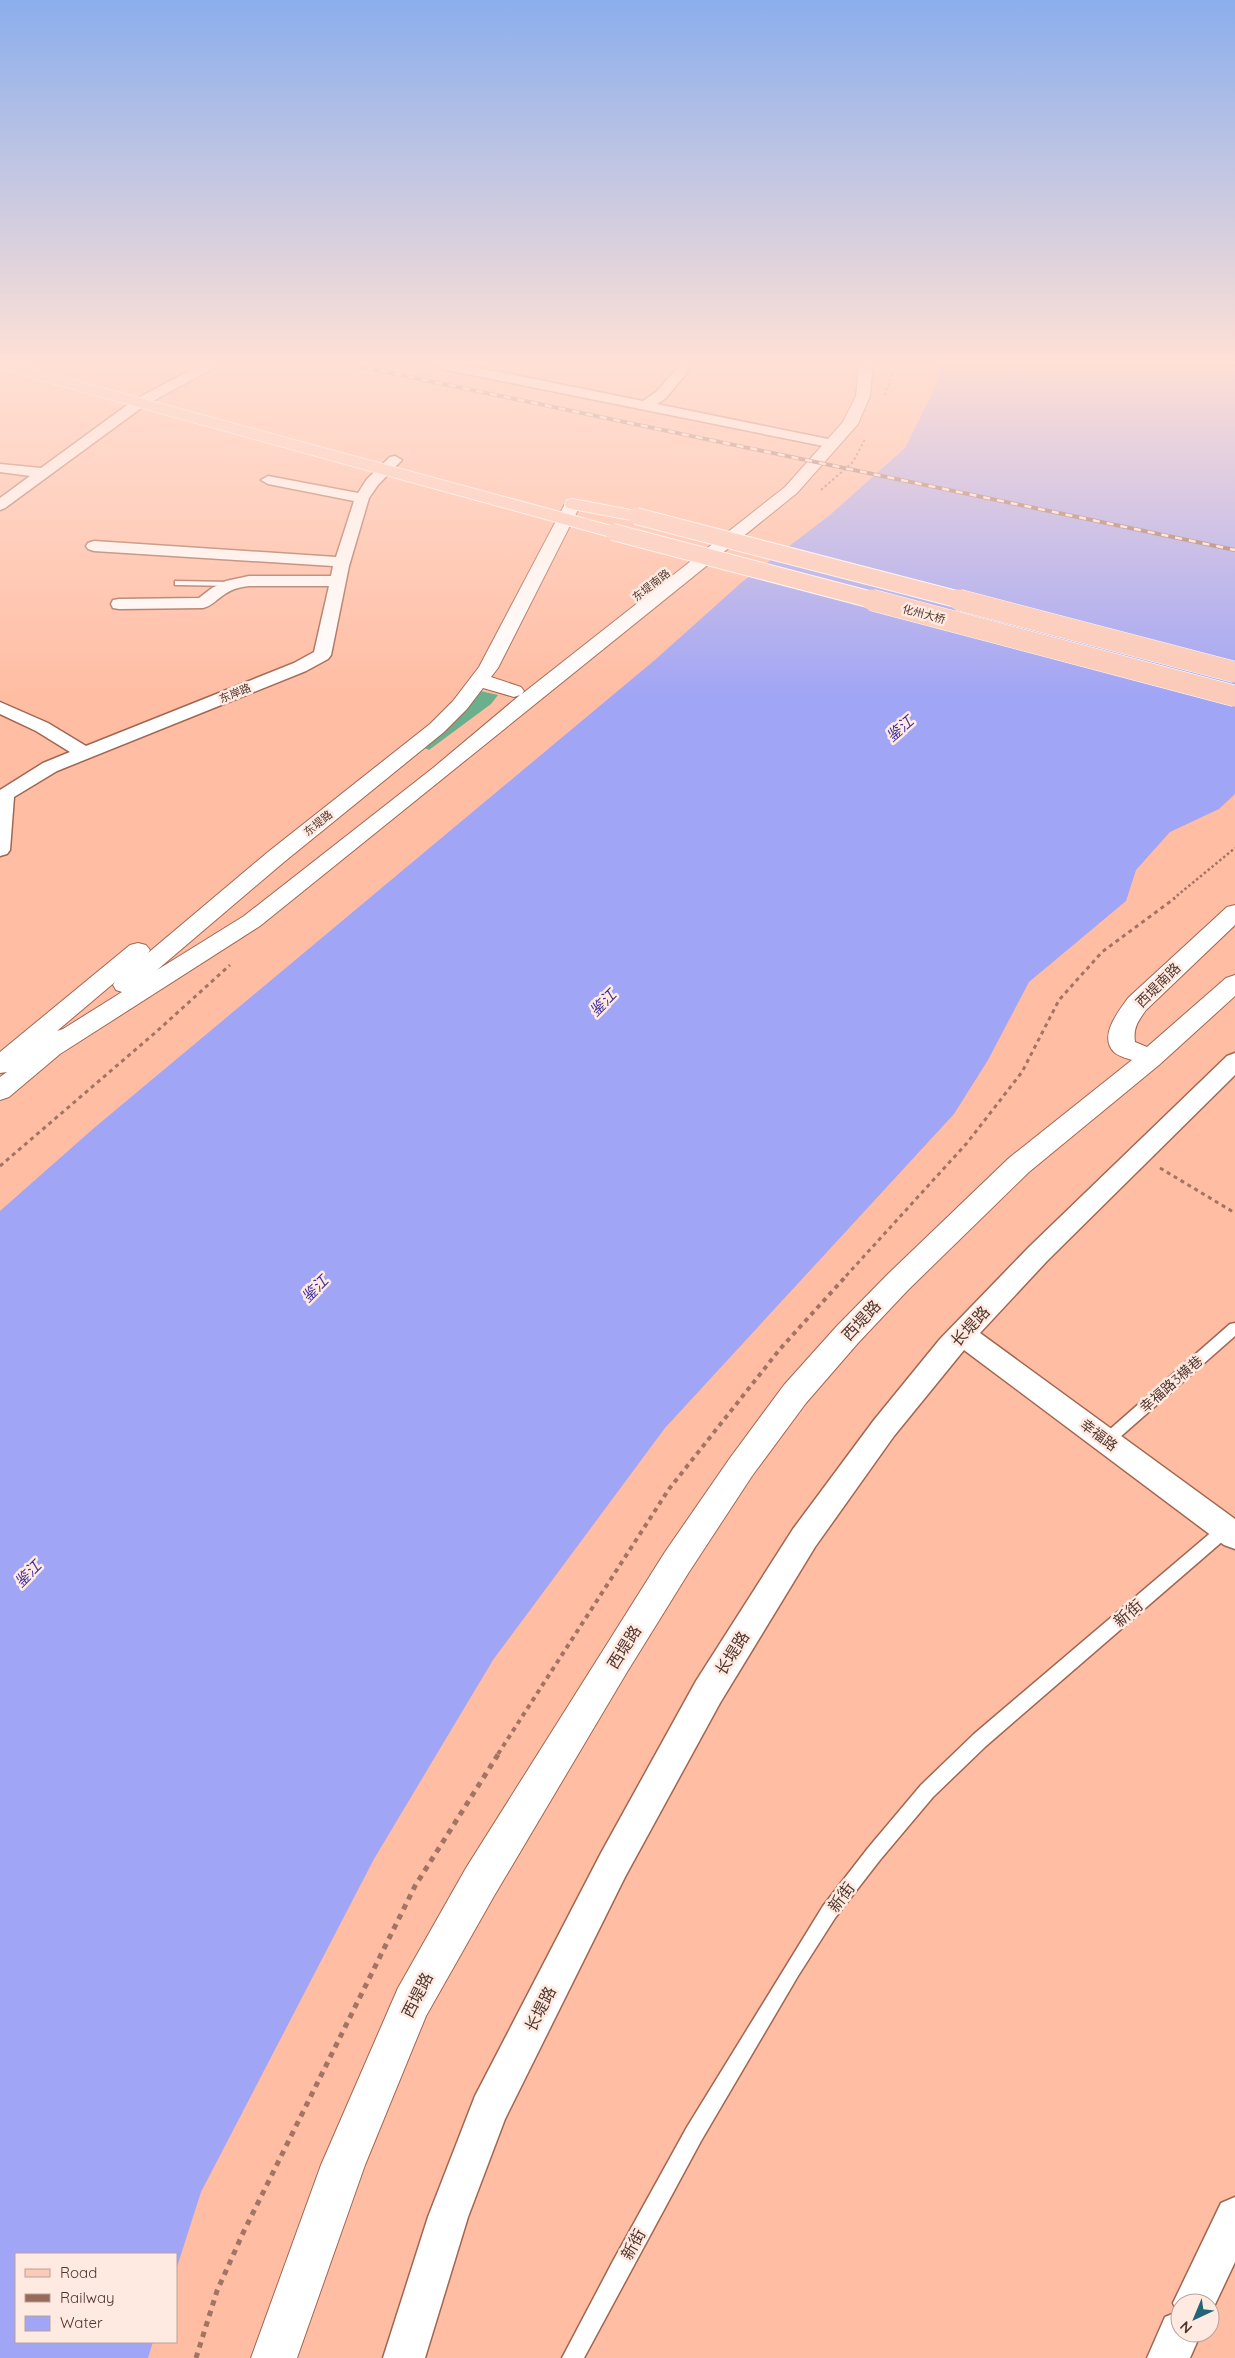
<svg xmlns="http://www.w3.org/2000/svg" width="1235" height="2358" font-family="Quicksand,'Noto Sans SC',sans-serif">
	<rect width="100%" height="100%" fill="#ffbda4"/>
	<path fill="#6ab08d" d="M480,691L498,695L491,704L429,750L425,748L456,721Z"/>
	<path fill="#a1a5f5" d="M937,365H1235V794L1219,809L1170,832L1136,870L1126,901L1029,982L988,1060L954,1114L665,1428L493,1660L374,1859L201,2192L176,2270V2254H16V2342H153L148,2358H0V1211L94,1128L656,659L742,582L830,515L905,448L938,381Z"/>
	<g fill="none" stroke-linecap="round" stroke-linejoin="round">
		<defs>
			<g id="lane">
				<path d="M175,581L232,582L236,584L232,586L178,585H175Z"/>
				<path d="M1235,1323V1336L1111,1445L1106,1447L1101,1445L1099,1441L1101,1437L1230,1324Z"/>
				<path d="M1226,1523L1231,1524L1234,1529L1231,1534L986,1746L933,1797L880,1860L835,1918L798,1976L701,2141L584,2358H562L613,2261L687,2127L823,1906L868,1848L921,1785L974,1734L1221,1524Z"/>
			</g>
			<g id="street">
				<path d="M436,365H464L643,401L656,392L680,365H693L666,398L657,404L833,440L840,444L833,448L442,369Z"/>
				<path d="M139,399L146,403L144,406L5,508L0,510V498L30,476L0,472V464L41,468L134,400Z"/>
				<path d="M395,456L402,460L378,485L369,498L349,566L331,655L328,659L306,671L57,771L14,797L10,850L7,854L0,856V790L43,763L70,752L36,731L0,714V702L48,723L86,746L294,663L314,652L329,586H249C240,587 232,589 225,594C217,599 212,606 203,608L119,609L113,608L111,604L113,600L119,599L199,598L212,588L226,581L249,576H331L333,566L94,551L88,549L86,546L88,543L94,541L336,557L354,501L268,484L261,480L268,476L358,493L367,479L390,457Z"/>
				<path d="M1235,1053V1075L1047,1261L980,1333L1235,1519V1549L1224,1545L964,1350L894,1436L815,1547L720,1703L625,1877L505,2119L468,2217L425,2358H383L428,2217L475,2096L601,1853L696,1681L793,1529L874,1420L940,1339L1029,1247L1227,1056Z"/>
				<path d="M1235,2197V2262L1210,2315V2303H1180V2333H1201L1190,2358H1147L1165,2317L1177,2312L1173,2303L1221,2203Z"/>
			</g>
			<g id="secondary">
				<path d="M200,365H219L144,406L139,407L132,403L134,400Z"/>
				<path d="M859,365H873L870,396L858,424L797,493L260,926L60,1054L9,1097L0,1100V1077L7,1072L0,1073V1052L130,945L138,943L146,945L150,950L148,953L268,852L430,724L453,701L479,667L567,500H579L581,504L498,668L491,677L521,687L524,691L522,694L785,487L843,422L856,396ZM483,688L514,697L520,695L433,768L244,916L157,970L284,862L444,732L467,709ZM115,982L113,985L116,990L122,992L63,1029L57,1031Z"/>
				<path d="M1235,905V925L1146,1010C1138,1021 1133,1028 1135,1042L1147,1047L1226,978L1235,975V996L1159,1065L1029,1172L908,1290L858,1343L806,1403L752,1476L689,1572L627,1672L494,1896L426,2016L365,2165L297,2358H251L321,2165L398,1988L466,1868L665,1552L730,1458L784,1385L836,1327L888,1274L1009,1158L1132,1060C1126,1058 1118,1056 1114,1052C1098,1036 1119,1011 1128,998L1227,907Z"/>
			</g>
			<g id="primary">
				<path d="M0,365H18L619,528L622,532L619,536H607L0,369Z"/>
				<path d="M573,499L636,511L642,512L644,516L642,520L636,521L567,508L565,504L567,500Z"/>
			</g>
		</defs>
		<use href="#lane" stroke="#a26650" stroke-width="3"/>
		<use href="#street" stroke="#a26650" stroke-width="3"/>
		<use href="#secondary" stroke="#a26650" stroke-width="2"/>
		<use href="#primary" stroke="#fff" stroke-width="2"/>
		<g stroke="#a17463" stroke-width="2" stroke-dasharray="2.5 2.5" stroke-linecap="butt">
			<path d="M885,395L896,365"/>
			<path d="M821,490L853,462L865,439"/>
		</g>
		<path stroke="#a17463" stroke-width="2.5" stroke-dasharray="2.5 2.5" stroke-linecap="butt" d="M1173,899L1235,848"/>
		<g stroke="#a17463" stroke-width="3" stroke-dasharray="4 4" stroke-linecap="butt">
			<path d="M0,1166L156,1032L230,965"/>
			<path d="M1160,1168L1235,1213"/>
			<path d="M846,1276L967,1143L1022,1072L1059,1000L1102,952L1175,898"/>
		</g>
		<path stroke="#a17463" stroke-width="4" stroke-dasharray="4.5 4.5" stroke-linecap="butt" d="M498,1754L669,1489L780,1349L847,1275"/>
		<path stroke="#a17463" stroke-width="5" stroke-dasharray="5.5 5.5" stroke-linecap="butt" d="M196,2358L217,2291L243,2233L415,1886L499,1753"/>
		<use href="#lane" fill="#fff" fill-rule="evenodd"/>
		<use href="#street" fill="#fff" fill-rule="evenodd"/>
		<use href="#secondary" fill="#fff" fill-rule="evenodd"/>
		<use href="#primary" fill="#fbcab8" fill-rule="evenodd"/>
		<defs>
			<path id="rail" d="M353,365L1235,550"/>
		</defs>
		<use href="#rail" stroke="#966b5b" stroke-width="4"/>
		<use href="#rail" stroke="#ffeae2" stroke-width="2.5" stroke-dasharray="7" stroke-linecap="butt"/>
		<defs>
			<g id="primary-bridge-far1">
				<path d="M636,516L964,601"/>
				<path d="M613,532L876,601"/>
			</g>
			<g id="primary-bridge">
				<path d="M872,600L1235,696"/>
				<path d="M959,600L1235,672"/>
			</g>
		</defs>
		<use href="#primary-bridge-far1" stroke="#fff" stroke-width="18" stroke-linecap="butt"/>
		<use href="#primary-bridge" stroke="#fff" stroke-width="22" stroke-linecap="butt"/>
		<use href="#primary-bridge-far1" stroke="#fbcab8" stroke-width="16"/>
		<use href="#primary-bridge" stroke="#fbcab8" stroke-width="21"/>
	</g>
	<linearGradient id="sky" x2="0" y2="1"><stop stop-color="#8baeed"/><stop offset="0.52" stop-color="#ffe1d6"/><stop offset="1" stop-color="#ffe1d6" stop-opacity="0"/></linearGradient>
	<rect width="1235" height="696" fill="url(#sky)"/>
	<g text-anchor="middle" stroke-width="5" stroke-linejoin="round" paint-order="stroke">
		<g font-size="11" fill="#50352b" stroke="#ffeae2">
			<text transform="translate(651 585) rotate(-38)" y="4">东堤南路</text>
			<text transform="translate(924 614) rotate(15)" y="4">化州大桥</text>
			<text transform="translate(235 693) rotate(-22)" y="4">东岸路</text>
			<text transform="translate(318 823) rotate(-39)" y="4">东堤路</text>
		</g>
		<g font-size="14" fill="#50352b" stroke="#ffeae2">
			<text transform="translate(1158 985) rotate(-45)" y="5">西堤南路</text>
			<text transform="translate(1171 1384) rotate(-41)" y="5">幸福路3横巷</text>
			<text transform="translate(1099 1435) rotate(37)" y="5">幸福路</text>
		</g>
		<g font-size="15" font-style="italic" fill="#3f30a0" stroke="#ffeae2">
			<text transform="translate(900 729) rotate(-41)" y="5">鉴江</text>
			<text transform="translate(603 1003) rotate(-45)" y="5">鉴江</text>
			<text transform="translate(315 1289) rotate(-45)" y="5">鉴江</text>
			<text transform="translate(28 1574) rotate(-45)" y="5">鉴江</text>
		</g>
		<g font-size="16" fill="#50352b" stroke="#ffeae2">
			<text transform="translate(861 1320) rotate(-47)" y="6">西堤路</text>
			<text transform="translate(970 1326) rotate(-47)" y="6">长堤路</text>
			<text transform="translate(1128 1613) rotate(-41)" y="6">新街</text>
			<text transform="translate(624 1647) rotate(-58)" y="6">西堤路</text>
			<text transform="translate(732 1653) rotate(-58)" y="6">长堤路</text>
			<text transform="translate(841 1897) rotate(-53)" y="6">新街</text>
			<text transform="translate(417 1995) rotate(-63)" y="6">西堤路</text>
			<text transform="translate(540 2009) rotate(-63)" y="6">长堤路</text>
			<text transform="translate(633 2244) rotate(-61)" y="6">新街</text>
		</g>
	</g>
	<rect x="15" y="2253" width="162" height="90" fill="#ffeae2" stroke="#b9a299"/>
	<rect x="25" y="2269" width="25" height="8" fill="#fbcab8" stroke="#b9a299"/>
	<text x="60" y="2278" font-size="15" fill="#50352b">Road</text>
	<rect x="25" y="2294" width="25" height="8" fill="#966b5b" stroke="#b9a299"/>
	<text x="60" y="2303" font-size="15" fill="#50352b">Railway</text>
	<rect x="25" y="2316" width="25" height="15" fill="#a1a5f5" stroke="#b9a299"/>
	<text x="60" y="2328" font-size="15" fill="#50352b">Water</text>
	<g transform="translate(1195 2318) rotate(224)"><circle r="24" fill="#ffeae2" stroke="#b9a299"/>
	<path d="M0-4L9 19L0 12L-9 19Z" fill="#236578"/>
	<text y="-8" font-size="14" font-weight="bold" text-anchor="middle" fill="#50352b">N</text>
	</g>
</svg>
